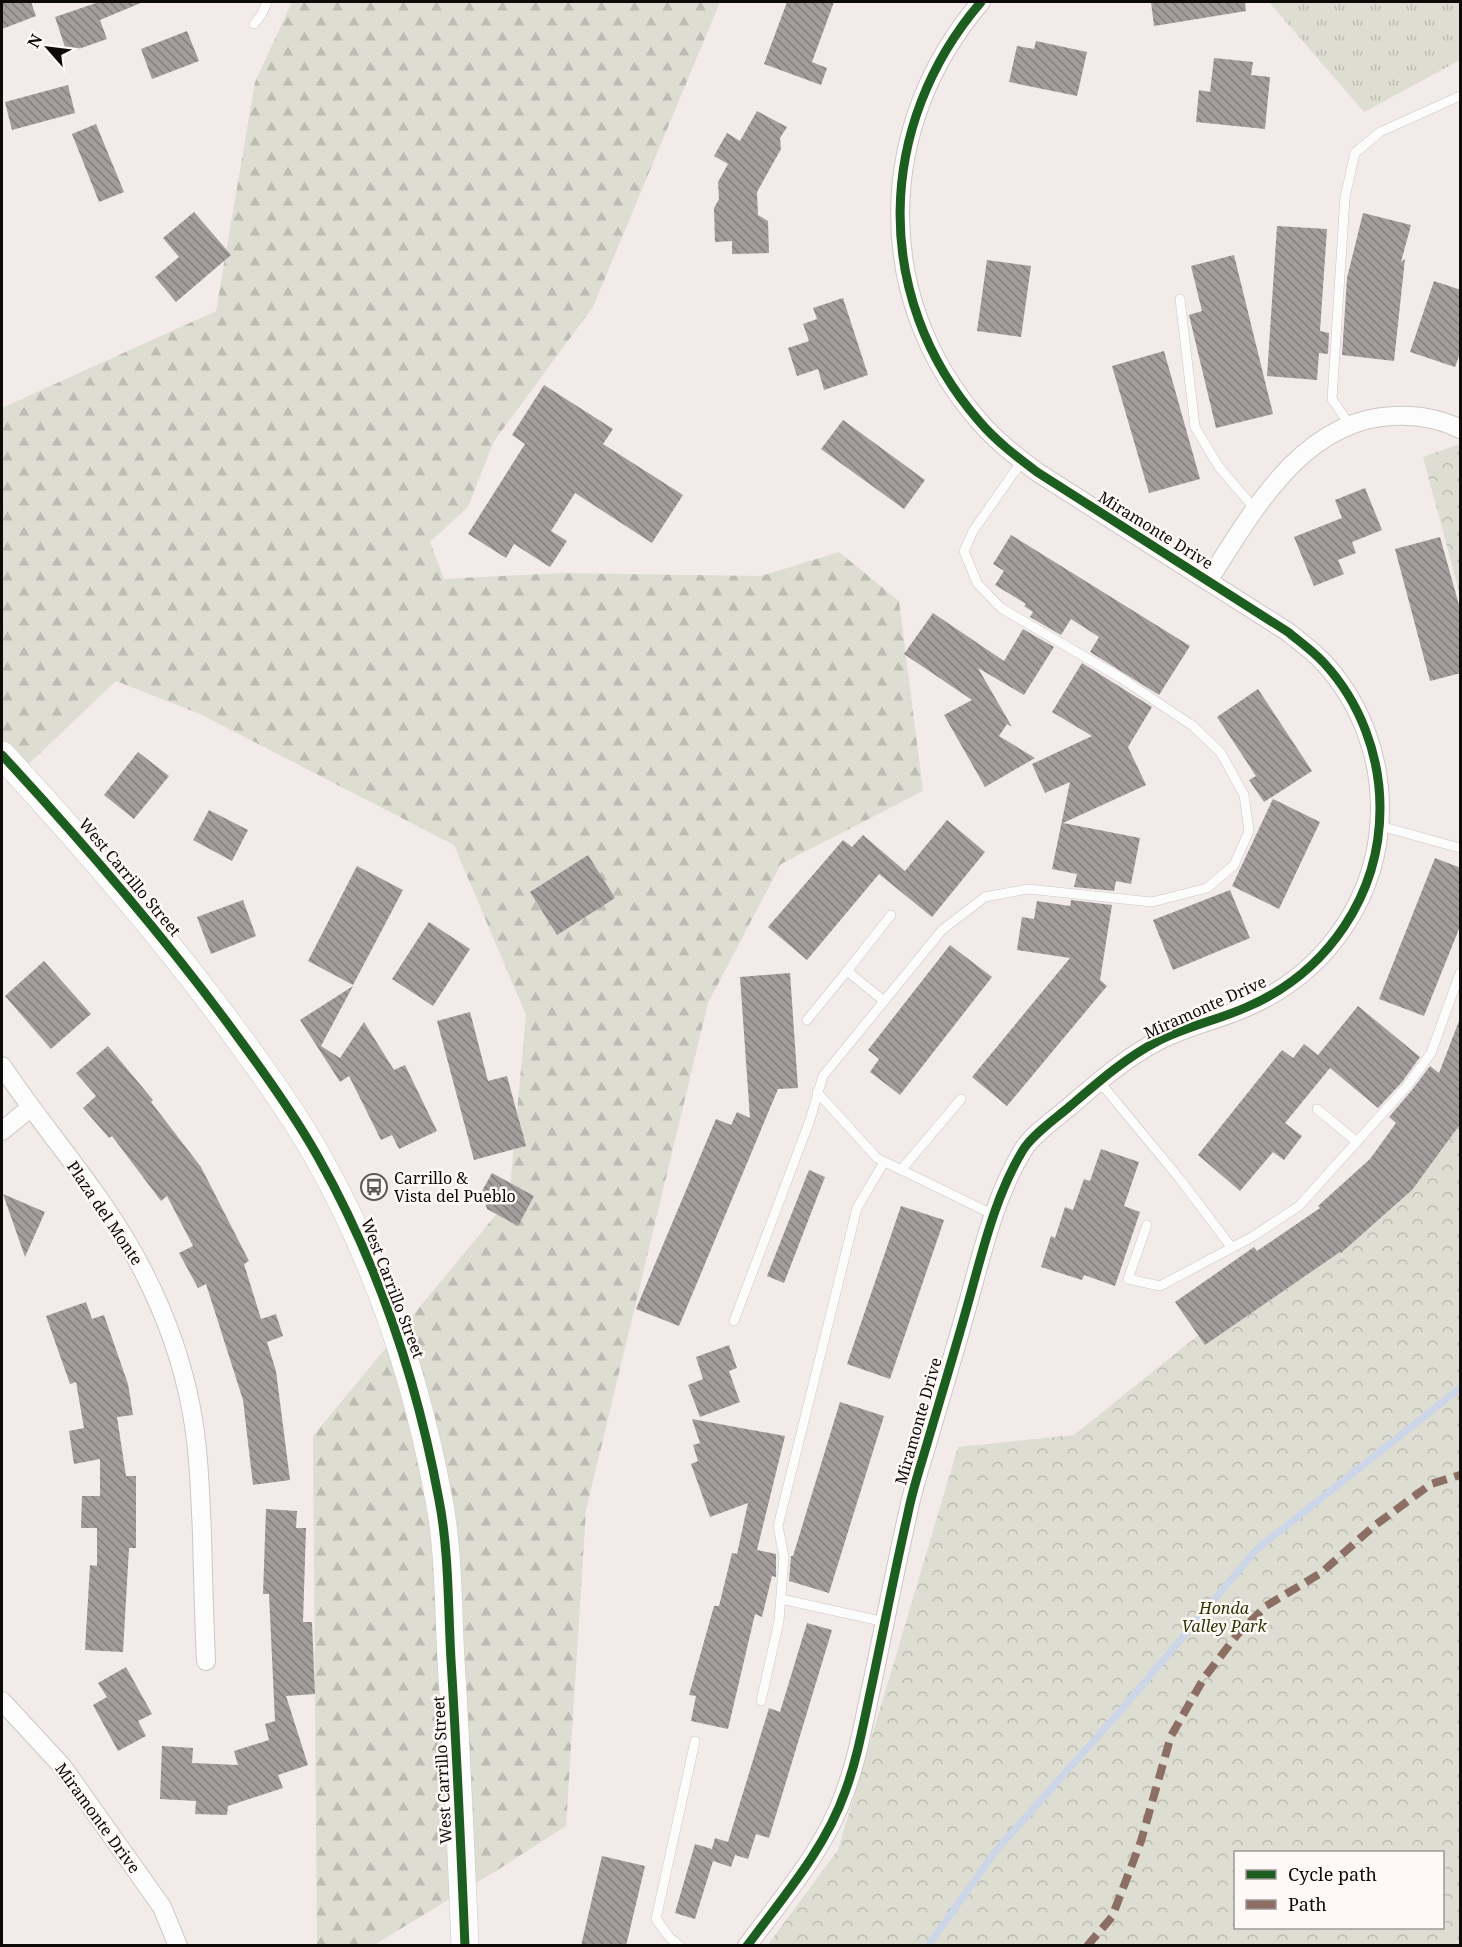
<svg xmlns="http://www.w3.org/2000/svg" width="1462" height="1947" font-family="'Noto Serif',serif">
	<defs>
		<pattern id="grass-tufts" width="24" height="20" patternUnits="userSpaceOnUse" patternTransform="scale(1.5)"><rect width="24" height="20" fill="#deddd2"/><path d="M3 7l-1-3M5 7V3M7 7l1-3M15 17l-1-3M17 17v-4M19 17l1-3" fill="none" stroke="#bdbcb3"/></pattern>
		<pattern id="forest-firs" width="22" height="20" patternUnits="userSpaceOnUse" patternTransform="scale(1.5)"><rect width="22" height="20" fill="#deddd2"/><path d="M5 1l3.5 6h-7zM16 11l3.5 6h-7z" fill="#bdbcb3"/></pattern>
		<pattern id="park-crowns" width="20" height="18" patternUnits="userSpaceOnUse" patternTransform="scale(1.5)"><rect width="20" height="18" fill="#deddd2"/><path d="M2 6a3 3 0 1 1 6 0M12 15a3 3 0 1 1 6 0" fill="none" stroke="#bdbcb3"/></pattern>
		<pattern id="building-back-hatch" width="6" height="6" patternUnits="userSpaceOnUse" patternTransform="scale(1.5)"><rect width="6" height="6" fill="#a39d9d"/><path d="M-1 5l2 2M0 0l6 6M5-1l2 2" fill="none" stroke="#837e7e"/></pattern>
	</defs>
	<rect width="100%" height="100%" fill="#f2ebe9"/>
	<path fill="url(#grass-tufts)" d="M1269,2H1460V60L1364,112Z"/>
	<path fill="url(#forest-firs)" d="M292,2H720L593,307L494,441L468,507L430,542L444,579L560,573L761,576L839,552L899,601L923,791L781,864L708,1003L586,1510L566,1826L499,1869L374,1945H317L313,1436L509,1199L526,1015L454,845L200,714L116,681L19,773L2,756V408L216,311L255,82Z"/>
	<g fill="url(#park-crowns)" fill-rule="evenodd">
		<path d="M1460,444V595L1423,457Z"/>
		<path d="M1460,1125V1945L767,1946L838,1850L958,1447L1074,1435ZM1236,1852H1442V1928H1236Z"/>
	</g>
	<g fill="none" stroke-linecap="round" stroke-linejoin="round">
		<path stroke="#ccd6e8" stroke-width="7" d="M928,1946L994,1853L1122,1709L1256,1550L1460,1388"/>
	</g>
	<g fill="url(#building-back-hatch)">
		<path d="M2,2H31L36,16L2,29Z"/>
		<path d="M99,2H143L100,20L107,39L67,53L55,17Z"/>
		<path d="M787,2H834L812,62L827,68L821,85L764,64Z"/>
		<path d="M1151,2H1245L1246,11L1154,26Z"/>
		<path d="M187,31L199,61L152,79L141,49Z"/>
		<path d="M1036,41L1087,52L1077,96L1009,82L1017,46L1034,49Z"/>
		<path d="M1214,58L1253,62L1251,75L1270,77L1265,129L1196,122L1199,90L1210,92Z"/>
		<path d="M68,85L75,113L12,130L5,102Z"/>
		<path d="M757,111L787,127L780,138L781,149L757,192L758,215L768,221L769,253L732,254V241L715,242L714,208L719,199L718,182L728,164L714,156L727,133L740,141Z"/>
		<path d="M96,124L124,192L99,202L72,134Z"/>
		<path d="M194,212L231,255L176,302L155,277L179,257L163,238Z"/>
		<path d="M1363,213L1411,225L1401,262L1405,259L1394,361L1342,355L1347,278Z"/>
		<path d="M1277,226L1327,229L1320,331L1329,333L1328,354L1319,353L1317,380L1267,376Z"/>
		<path d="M1234,255L1273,414L1216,428L1189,315L1202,311L1191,266Z"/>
		<path d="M987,260L1031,266L1021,337L977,331Z"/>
		<path d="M1434,281L1461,290V351L1455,367L1410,352Z"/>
		<path d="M843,298L868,375L824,390L818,369L797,376L788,348L809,341L803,324L817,319L813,308Z"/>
		<path d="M1164,351L1200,479L1149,493L1112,366Z"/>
		<path d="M544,385L613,429L603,444L683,495L652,543L575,493L551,531L567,541L550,567L514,544L506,558L468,534L525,444L512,435Z"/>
		<path d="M843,420L925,480L904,509L821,449Z"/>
		<path d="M1365,488L1382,530L1352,542L1356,553L1338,560L1344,574L1314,586L1294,537L1342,518L1335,500Z"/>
		<path d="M1011,535L1190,646L1159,695L1090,652L1099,637L1071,619L1061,635L1030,617L1033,612L1024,606L1026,604L995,585L1004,571L993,564Z"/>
		<path d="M1440,537L1461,612V673L1430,681L1395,549Z"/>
		<path d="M933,613L1004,661L1023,629L1054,647L1024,695L978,668L1012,727L1007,724L999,736L1035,758L985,787L944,715L972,700L904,654Z"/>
		<path d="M1082,663L1152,707L1128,747L1146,785L1063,823L1140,838L1131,884L1116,881L1114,891L1074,887L1077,874L1052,869L1070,782L1045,793L1032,764L1092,736L1052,712Z"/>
		<path d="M1258,689L1312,771L1264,802L1249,780L1256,776L1217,717Z"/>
		<path d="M138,752L169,776L134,819L104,795Z"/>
		<path d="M1273,799L1320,822L1279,909L1232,886Z"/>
		<path d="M209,810L248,830L232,861L193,840Z"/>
		<path d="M947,820L985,852L932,917L879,874L807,960L768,927L843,840L852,847L863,835L905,871Z"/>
		<path d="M588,855L615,898L557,935L530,892Z"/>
		<path d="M1435,858L1461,868V924L1424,1016L1379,999Z"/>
		<path d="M357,866L403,890L353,985L308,961Z"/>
		<path d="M1230,890L1250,938L1173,970L1153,920Z"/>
		<path d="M243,900L256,936L211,954L197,917Z"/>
		<path d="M1071,900L1112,905L1100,980L1107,986L1007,1106L972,1077L1070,958L1017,950L1022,917L1034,919L1037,901L1070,906Z"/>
		<path d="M429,922L470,949L433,1006L392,979Z"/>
		<path d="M950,945L992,977L900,1095L870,1072L879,1059L868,1050Z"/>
		<path d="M44,961L91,1014L51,1049L5,996Z"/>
		<path d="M790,973L798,1088L778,1089L679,1326L636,1309L716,1119L731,1125L737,1112L750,1118L740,977Z"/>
		<path d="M353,986L321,1046L340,1058L364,1022L394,1070L405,1065L437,1131L399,1149L392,1135L381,1140L349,1076L340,1082L300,1020Z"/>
		<path d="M1358,1006L1420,1057L1402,1082L1378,1108L1330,1068L1285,1123L1302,1136L1284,1160L1273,1152L1240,1191L1198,1155L1282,1050L1293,1058L1304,1044L1318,1055Z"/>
		<path d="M470,1012L488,1081L507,1076L526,1146L474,1160L437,1021Z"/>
		<path d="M1459,1021L1461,1123L1412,1190L1341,1253L1340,1252L1205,1345L1175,1302L1254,1247L1257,1251L1320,1208L1318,1206L1370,1159L1396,1123L1389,1117L1412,1090L1430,1066L1439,1073Z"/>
		<path d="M108,1046L153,1100L151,1102L201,1167L249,1261L244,1264L261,1319L276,1314L283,1336L267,1342L276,1371L290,1480L253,1485L243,1400L206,1284L198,1288L179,1253L193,1246L167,1196L161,1201L112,1136L109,1138L83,1108L96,1096L76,1073Z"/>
		<path d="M1101,1149L1139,1162L1124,1206L1140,1212L1115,1286L1084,1275L1082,1280L1041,1267L1051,1236L1055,1238L1065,1207L1073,1210L1084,1179L1090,1181Z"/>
		<path d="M809,1170L825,1177L784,1283L767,1276Z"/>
		<path d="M492,1173L534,1196L518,1226L487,1209L482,1191Z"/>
		<path d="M3,1194L45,1212L25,1257Z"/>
		<path d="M901,1206L944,1220L890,1379L847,1364Z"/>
		<path d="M86,1302L92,1319L104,1315L128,1384L133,1415L117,1417L126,1476H136V1548H129L123,1652L85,1650L90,1565L97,1566V1528H81L82,1496H100V1459L74,1464L69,1431L84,1428L76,1382L70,1384L46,1316Z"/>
		<path d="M729,1345L737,1368L729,1371L740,1402L700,1417L688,1385L703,1379L696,1357Z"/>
		<path d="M840,1402L884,1416L829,1593L789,1581L791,1556H793Z"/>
		<path d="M692,1419L785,1436L757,1550L776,1554V1577L772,1576L762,1617L755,1614L728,1729L691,1721L696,1696L689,1695L714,1606H719L732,1553L737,1554L748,1503L710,1517L691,1464L698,1461L693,1445L700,1443Z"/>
		<path d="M266,1509L297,1511L296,1528H306L303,1622H312L315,1694L286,1696L308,1765L278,1775L283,1788L228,1806L227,1815L195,1814L196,1801L160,1799L162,1746L193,1748L192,1763L238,1765L234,1751L269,1740L265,1724L275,1721L269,1594H263Z"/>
		<path d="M807,1623L832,1630L769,1838L756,1834L748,1859L735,1855L731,1867L713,1861L695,1919L675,1913L695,1844L712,1849L715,1838L728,1842L769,1708L780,1712Z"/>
		<path d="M126,1667L152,1714L138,1721L146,1736L118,1751L93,1705L107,1697L98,1683Z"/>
		<path d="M602,1856L645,1866L626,1946H581Z"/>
	</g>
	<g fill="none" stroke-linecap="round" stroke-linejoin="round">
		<defs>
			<g id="lane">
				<path d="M254,24L262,14L267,2"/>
				<path d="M1180,299L1195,427L1219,467L1254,508"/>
				<path d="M1349,424L1332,399L1345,197L1355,153L1380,132L1460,96"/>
				<path d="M1380,826L1460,848"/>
				<path d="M884,1001L847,971L891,915"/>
				<path d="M807,1020L847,971"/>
				<path d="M1099,1081L1179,1178L1232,1248"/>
				<path d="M817,1092L877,1158L994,1215"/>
				<path d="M1317,1109L1357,1142"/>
				<path d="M901,1170L961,1099"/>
				<path d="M1147,1225L1128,1279L1160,1286L1252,1237L1299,1206L1407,1086L1431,1053L1460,973"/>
				<path d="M734,1321L810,1120L823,1076L942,930L985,897L1028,889L1152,902L1207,888L1234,865L1249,831L1244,795L1221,753L1193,726L1121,678L1001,608L977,583L964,551L973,531L1022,461"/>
				<path d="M781,1599L885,1622"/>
				<path d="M761,1701L779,1621L784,1557L778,1526L857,1208L884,1162"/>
				<path d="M680,1946L670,1938L656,1919L695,1741"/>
			</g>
			<g id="street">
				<path d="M1208,581C1252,513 1302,419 1394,416C1417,415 1440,419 1460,429"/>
				<path d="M2,1066C47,1134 106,1197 143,1271C165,1314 182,1360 191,1408C199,1449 200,1492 202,1534C203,1576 204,1619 206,1661"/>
				<path d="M2,1131L30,1108"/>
				<path d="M2,1701L62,1766L162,1907L178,1946"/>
				<path d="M747,1946C783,1897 825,1849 845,1792C858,1757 864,1720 872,1684C884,1627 895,1570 908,1513C913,1487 922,1462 929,1437C942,1393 955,1350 967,1307C982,1254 994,1198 1023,1150C1032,1135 1055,1119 1069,1107C1097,1083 1125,1058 1158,1041C1187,1026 1218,1020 1247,1007C1328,972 1380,895 1380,808C1380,755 1360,702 1324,663C1313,651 1300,642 1288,632L1037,472C1017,457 996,441 979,421C871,297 876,124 981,2"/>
			</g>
			<path id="secondary" d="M2,755C86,846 167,939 240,1040C268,1078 295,1116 318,1157C378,1264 417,1380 439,1500C449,1551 448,1608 451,1660C457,1755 461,1850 465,1946"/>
		</defs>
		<use href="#lane" stroke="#ccc7c5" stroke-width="10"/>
		<use href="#street" stroke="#ccc7c5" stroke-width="20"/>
		<use href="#secondary" stroke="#ccc7c5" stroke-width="28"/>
		<use href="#lane" stroke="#fdfcfc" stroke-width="9"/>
		<use href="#street" stroke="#fdfcfc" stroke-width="18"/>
		<use href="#secondary" stroke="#fdfcfc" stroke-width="27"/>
		<path stroke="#8d6e63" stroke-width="8" stroke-dasharray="15 8" stroke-linecap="butt" d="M1087,1946L1112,1917L1141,1841L1171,1736L1204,1678L1237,1635L1266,1606L1321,1573L1374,1526L1431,1484L1460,1475"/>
		<defs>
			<g id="cycleway">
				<path d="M2,755C86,846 167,939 240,1040C268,1078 295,1116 318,1157C378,1264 417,1380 439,1500C449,1551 448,1608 451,1660C457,1755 461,1850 465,1946"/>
				<path d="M747,1946C783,1897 825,1849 845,1792C858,1757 864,1720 872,1684C884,1627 895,1570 908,1513C913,1487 922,1462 929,1437C942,1393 955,1350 967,1307C982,1254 994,1198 1023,1150C1032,1135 1055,1119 1069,1107C1097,1083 1125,1058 1158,1041C1187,1026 1218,1020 1247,1007C1328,972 1380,895 1380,808C1380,755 1360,702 1324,663C1313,651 1300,642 1288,632L1037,472C1017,457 996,441 979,421C871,297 876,124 981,2"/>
			</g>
		</defs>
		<use href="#cycleway" stroke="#fef9f7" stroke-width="13"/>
		<use href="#cycleway" stroke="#1b5e20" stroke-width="9"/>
	</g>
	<defs>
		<symbol id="bus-ring" viewBox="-11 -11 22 22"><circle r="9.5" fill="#fef9f7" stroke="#5e5957" stroke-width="1.5"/><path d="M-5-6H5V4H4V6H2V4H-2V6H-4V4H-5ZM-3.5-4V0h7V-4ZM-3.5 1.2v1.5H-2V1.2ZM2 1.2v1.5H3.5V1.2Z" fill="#5e5957"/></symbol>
	</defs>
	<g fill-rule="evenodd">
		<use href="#bus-ring" x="359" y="1172" width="30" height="30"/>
	</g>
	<g text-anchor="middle" stroke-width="5" stroke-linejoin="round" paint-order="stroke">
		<g font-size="16" fill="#0e0a09" stroke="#fef9f7">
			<text transform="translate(1156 530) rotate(32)" y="6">Miramonte Drive</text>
			<text transform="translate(130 877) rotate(50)" y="6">West Carrillo Street</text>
			<text transform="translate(1205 1007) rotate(-24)" y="6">Miramonte Drive</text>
			<text transform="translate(105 1213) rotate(56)" y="6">Plaza del Monte</text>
			<text transform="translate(393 1288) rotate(69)" y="6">West Carrillo Street</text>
			<text transform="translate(918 1421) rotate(-74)" y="6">Miramonte Drive</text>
			<text transform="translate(442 1770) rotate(-93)" y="6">West Carrillo Street</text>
			<text transform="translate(98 1818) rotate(54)" y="6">Miramonte Drive</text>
		</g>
		<g font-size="16" fill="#0e0a09" stroke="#fef9f7" text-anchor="start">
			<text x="394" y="1184">Carrillo &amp;<tspan x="394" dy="18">Vista del Pueblo</tspan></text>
		</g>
		<g font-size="16" font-style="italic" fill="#2f3603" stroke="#fef9f7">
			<text x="1224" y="1614">Honda<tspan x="1224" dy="18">Valley Park</tspan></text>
		</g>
	</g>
	<rect width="1462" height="1947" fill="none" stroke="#0e0a09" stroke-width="6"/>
	<rect x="1234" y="1851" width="210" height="78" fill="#fef9f7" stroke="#9e9998" stroke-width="1.5"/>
	<rect x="1246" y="1870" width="30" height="9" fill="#1b5e20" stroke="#9e9998" stroke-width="1.5"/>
	<text x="1288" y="1881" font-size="18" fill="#0e0a09">Cycle path</text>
	<rect x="1246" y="1900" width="30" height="9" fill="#8d6e63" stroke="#9e9998" stroke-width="1.5"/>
	<text x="1288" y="1911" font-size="18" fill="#0e0a09">Path</text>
	<g transform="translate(48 48) rotate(298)" stroke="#fef9f7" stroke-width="4.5" paint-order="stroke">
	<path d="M0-4.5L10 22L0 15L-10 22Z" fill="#0e0a09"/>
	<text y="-9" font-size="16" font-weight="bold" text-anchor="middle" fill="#0e0a09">N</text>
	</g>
</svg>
